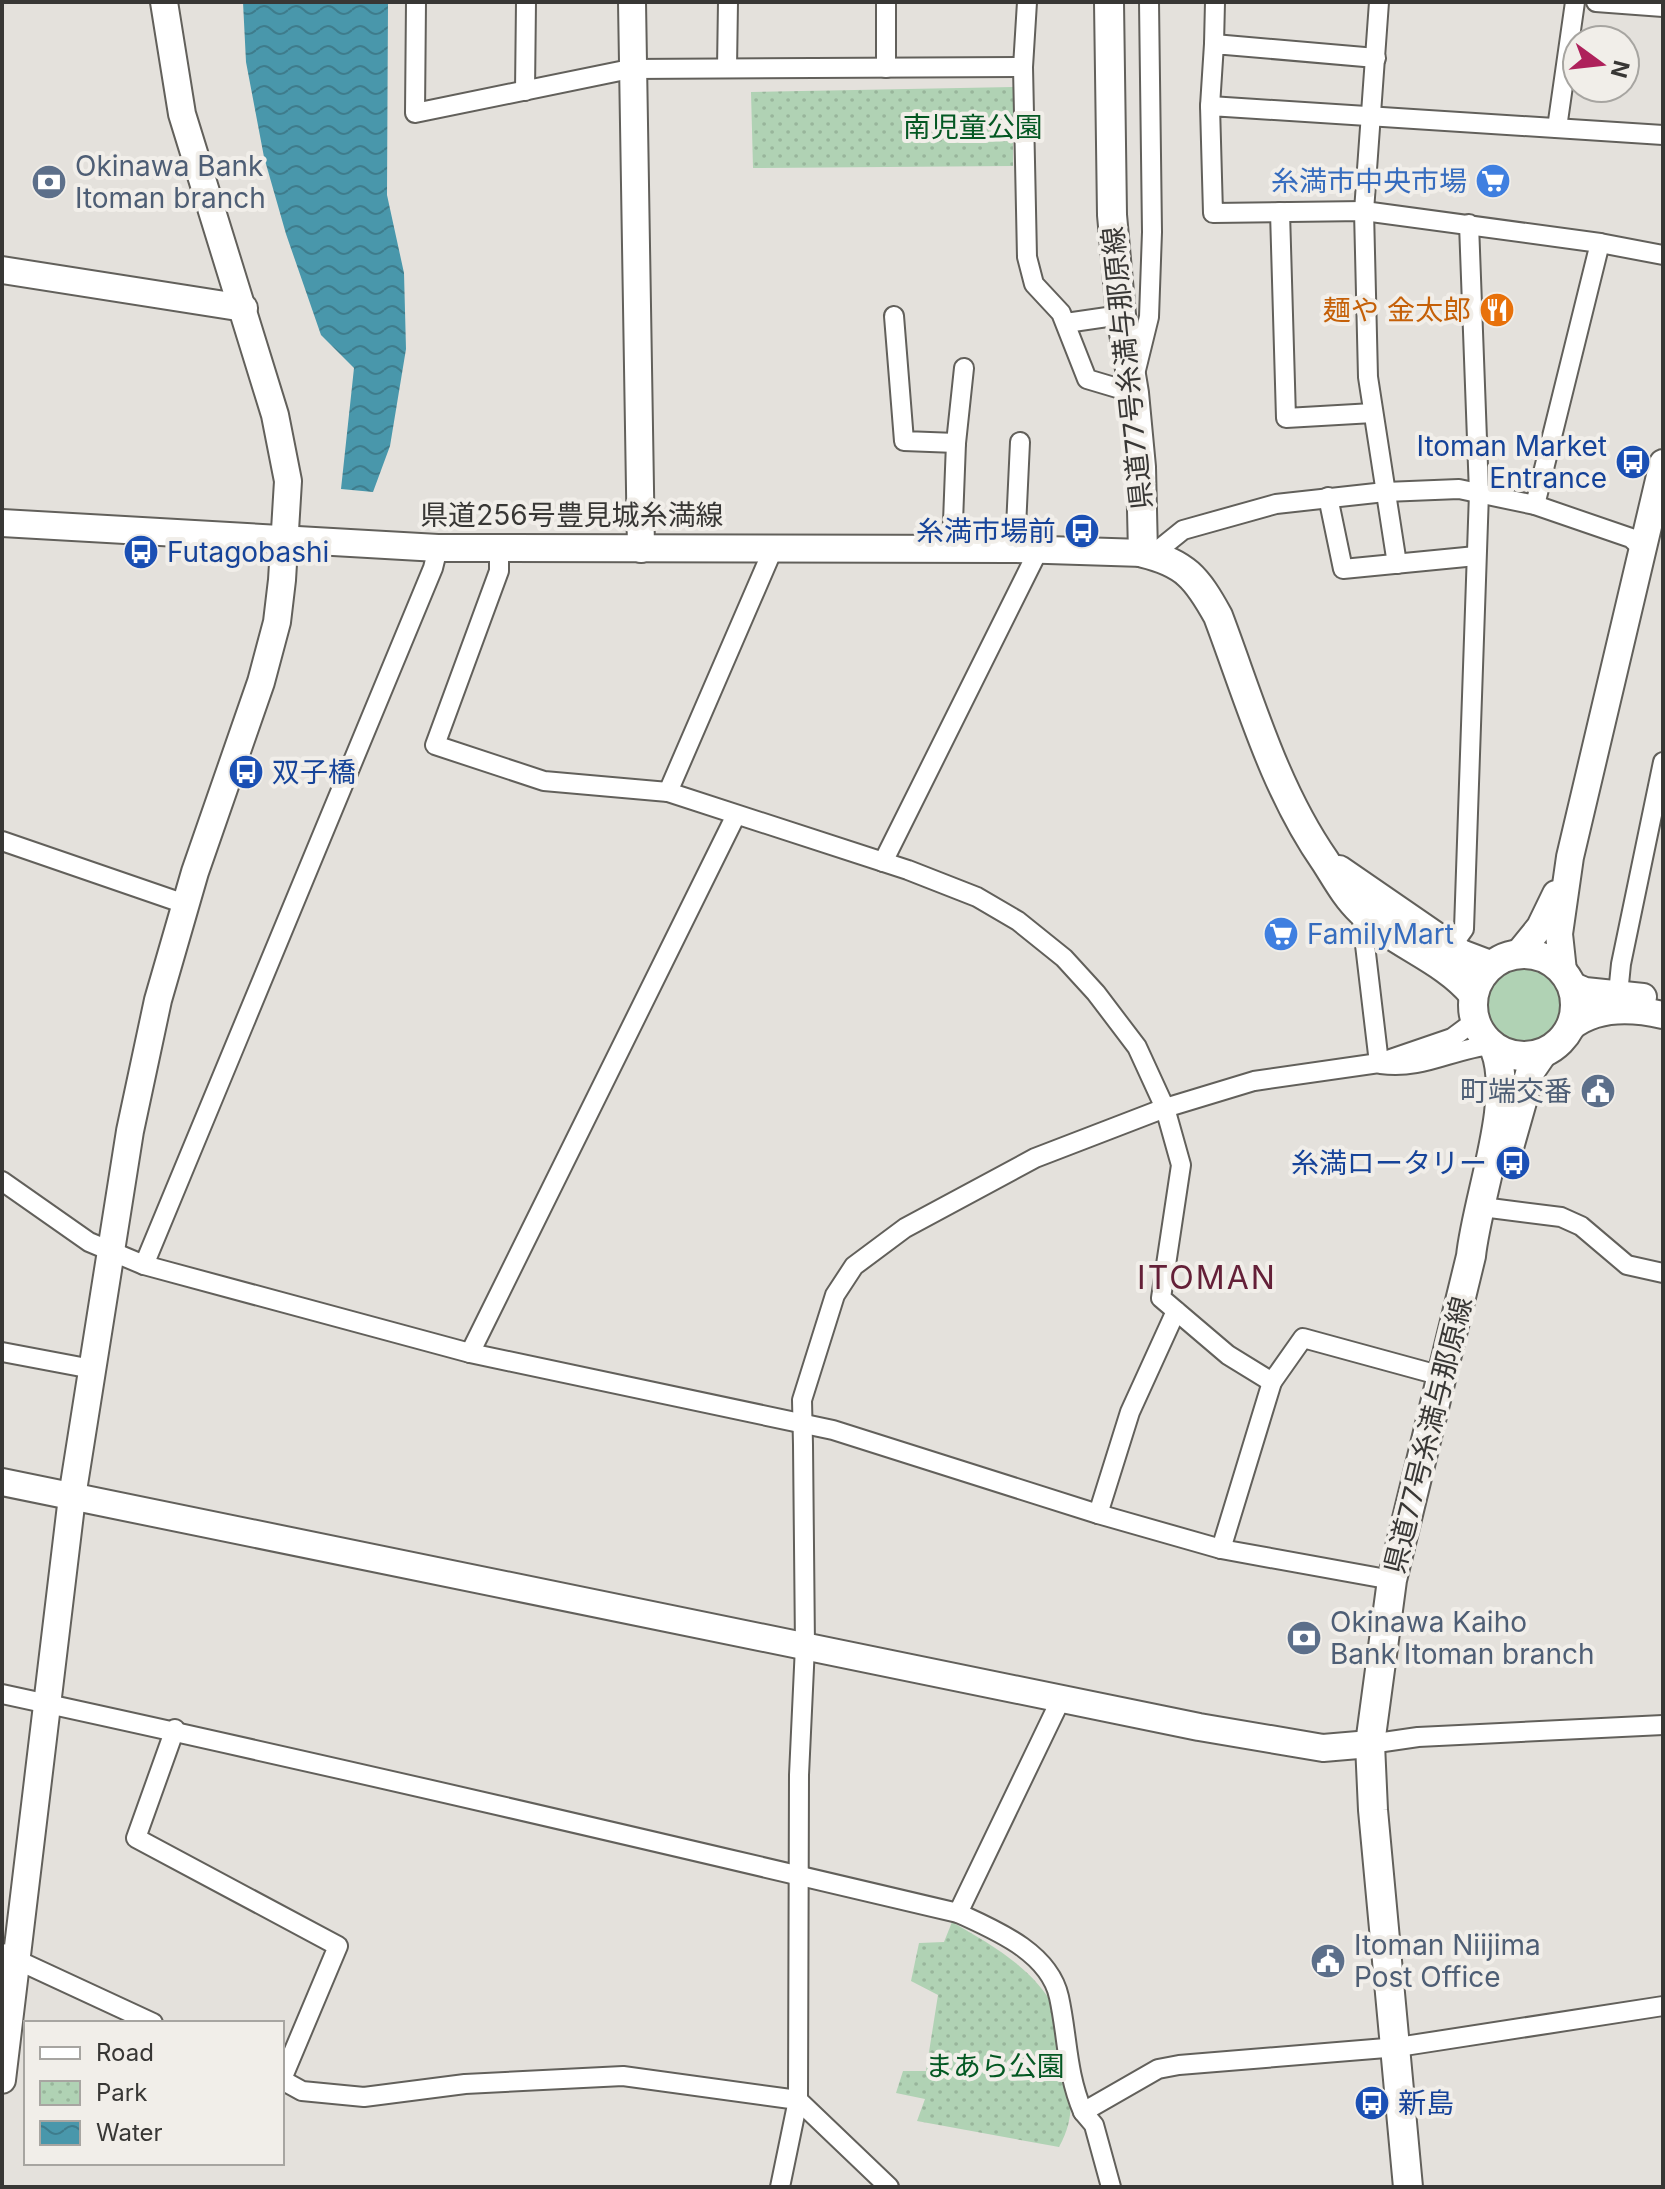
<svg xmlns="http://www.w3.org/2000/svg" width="1665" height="2189" font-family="Inter,'Noto Sans JP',sans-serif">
	<defs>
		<pattern id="park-dots" width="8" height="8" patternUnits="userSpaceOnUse" patternTransform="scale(2)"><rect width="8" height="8" fill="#b0d2b4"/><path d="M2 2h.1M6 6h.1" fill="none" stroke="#98b59b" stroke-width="1.8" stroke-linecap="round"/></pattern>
		<pattern id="water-waves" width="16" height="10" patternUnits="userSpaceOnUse" patternTransform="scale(2)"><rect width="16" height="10" fill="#4997ab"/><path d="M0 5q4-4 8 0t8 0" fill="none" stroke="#3e7c8c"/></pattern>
	</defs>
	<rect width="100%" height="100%" fill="#e4e1dc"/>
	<g fill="url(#park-dots)">
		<path d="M1013,87V166L753,168L751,92Z"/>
		<path d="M952,1922C990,1944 1034,1968 1055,2009C1062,2024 1063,2047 1066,2064C1072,2096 1075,2118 1059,2147L917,2121L925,2099L896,2093L903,2071H926L938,1995L911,1981L919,1943L944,1942Z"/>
	</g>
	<circle fill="#b0d2b4" cx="1524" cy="1005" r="42"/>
	<path fill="url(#water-waves)" d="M243,2H388L387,195L404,273L406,349L390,446L373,492L341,489L354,368L321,335L286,234L264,157L246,62Z"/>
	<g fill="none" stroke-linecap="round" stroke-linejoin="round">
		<defs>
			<g id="street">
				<path d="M416,2L415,113L630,69L1023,67"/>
				<path d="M1027,2L1023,67L1027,257L1034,284L1061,313L1087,379L1134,393"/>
				<path d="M1379,2L1364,211L1368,377L1397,564"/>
				<path d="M1596,2L1663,7"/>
				<path d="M1214,44L1215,2"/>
				<path d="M727,68L728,2"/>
				<path d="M886,68V2"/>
				<path d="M525,91L526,2"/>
				<path d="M1210,106L1214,44L1376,58"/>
				<path d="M1557,128L1575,2"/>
				<path d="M1663,135L1210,106L1213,213L1364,211L1600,243L1663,255"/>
				<path d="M1280,212L1286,418L1373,413"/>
				<path d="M894,316L904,441L956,443"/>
				<path d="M1066,323L1121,315"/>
				<path d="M1136,370L1149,317L1152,232L1149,2"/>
				<path d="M1328,497L1343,569L1476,556"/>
				<path d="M1535,505L1600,243"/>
				<path d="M952,548L956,443L964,368"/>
				<path d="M499,549V571L435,745L544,781L668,792L908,870L977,897L1018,921L1064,958L1096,993L1137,1047L1165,1108L1181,1165L1161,1298L1228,1355L1272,1382L1303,1338L1442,1376"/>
				<path d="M1015,549L1020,442"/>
				<path d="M1152,555L1183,530L1276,504L1385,492L1459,489L1535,505L1631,538L1642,548"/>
				<path d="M668,792L774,547"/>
				<path d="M2,841L188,905"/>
				<path d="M883,862L1039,549"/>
				<path d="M1361,911L1379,1063"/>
				<path d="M1451,947L1464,929L1479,493L1469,224"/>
				<path d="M1618,994L1621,964L1663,762"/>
				<path d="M1381,1064C1422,1070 1452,1049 1491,1045"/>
				<path d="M2,1181L89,1242L144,1265L470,1353L833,1430L1098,1514L1221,1549L1392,1580"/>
				<path d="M1490,1208L1561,1217L1581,1226L1627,1265L1663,1273"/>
				<path d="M144,1265L433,568L438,548"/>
				<path d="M2,1352L92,1369"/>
				<path d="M470,1353L736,815"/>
				<path d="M1098,1514L1130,1412L1176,1311"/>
				<path d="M1221,1549L1272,1382"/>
				<path d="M2,1694C321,1763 640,1838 958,1913C995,1930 1049,1952 1059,1997C1068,2038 1066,2072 1083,2112"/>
				<path d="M175,1729L136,1838L338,1946L282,2079"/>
				<path d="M1370,1744L1418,1737L1663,1725"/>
				<path d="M958,1913L1061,1699"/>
				<path d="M2,1953L153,2023"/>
				<path d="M282,2080L302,2091L364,2097L465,2084L623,2076L798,2100L889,2187"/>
				<path d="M780,2187L798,2100L799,1775L805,1646L803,1445L802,1400L835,1295L854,1266L905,1228L1035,1158L1165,1108L1254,1081L1379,1063L1452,1038L1475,1021"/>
				<path d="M1111,2187L1094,2125L1083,2112L1158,2069L1179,2065L1398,2047L1663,2006"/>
			</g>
			<g id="secondary">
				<path d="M632,2L641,549"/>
				<path d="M2,270L244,308"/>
				<path d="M2,523L438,548L1015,549L1143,553"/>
				<path d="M1519,953L1540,927L1556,894"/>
				<path d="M1563,971L1559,934L1570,857L1663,463"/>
				<path d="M1571,985L1585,991L1643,997"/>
				<path d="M1571,1027C1597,1006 1632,1008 1663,1015"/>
				<path d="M2,1482L1199,1727L1323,1748L1370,1744"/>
				<path d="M2,2080L72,1497L130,1131L158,1000L195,872L261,682L277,622L282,580L288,481L275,415L182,114L164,2"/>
			</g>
			<g id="primary">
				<path d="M1109,2L1112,215L1121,315L1134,393L1141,467L1143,553C1185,563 1197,578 1218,616C1249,698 1274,788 1325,861C1336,878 1346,897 1361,911C1394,944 1443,958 1473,994"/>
				<path d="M1339,870L1461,954L1490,965"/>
				<circle cx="1524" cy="1005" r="51"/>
				<path d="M1506,1158L1531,1070L1542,1054"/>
				<path d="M1408,2187L1373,1810L1370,1744L1392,1580L1471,1256C1477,1198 1515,1101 1495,1050"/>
			</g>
		</defs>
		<use href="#street" stroke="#62605b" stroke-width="22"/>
		<use href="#secondary" stroke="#62605b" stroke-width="30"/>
		<use href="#primary" stroke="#62605b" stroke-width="32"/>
		<use href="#street" stroke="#fff" stroke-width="18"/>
		<use href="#secondary" stroke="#fff" stroke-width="26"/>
		<use href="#primary" stroke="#fff" stroke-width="28"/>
	</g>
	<defs>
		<symbol id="supermarket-disc" viewBox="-11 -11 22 22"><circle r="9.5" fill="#3f7fe0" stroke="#f1eee9"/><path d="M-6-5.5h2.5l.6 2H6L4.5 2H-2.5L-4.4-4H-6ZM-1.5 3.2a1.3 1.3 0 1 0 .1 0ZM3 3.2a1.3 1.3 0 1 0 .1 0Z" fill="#fff"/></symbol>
		<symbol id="bank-disc" viewBox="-11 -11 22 22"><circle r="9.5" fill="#5c6f8a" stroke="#f1eee9"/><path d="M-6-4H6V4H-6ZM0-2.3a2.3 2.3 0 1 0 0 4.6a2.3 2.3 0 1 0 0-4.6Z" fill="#fff"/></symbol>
		<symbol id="restaurant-disc" viewBox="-11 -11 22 22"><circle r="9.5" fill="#e8710a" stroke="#f1eee9"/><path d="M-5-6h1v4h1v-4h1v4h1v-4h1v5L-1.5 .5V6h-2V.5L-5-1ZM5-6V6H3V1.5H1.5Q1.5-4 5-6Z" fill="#fff"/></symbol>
		<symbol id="bus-disc" viewBox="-11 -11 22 22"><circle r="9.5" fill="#1a4fb4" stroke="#f1eee9"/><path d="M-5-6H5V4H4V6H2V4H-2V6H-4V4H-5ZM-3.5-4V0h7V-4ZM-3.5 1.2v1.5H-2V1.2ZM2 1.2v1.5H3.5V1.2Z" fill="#fff"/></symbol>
		<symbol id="civic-disc" viewBox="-11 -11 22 22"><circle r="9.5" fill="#5c6f8a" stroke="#f1eee9"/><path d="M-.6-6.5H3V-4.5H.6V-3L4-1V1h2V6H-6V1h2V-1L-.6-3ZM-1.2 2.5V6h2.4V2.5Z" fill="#fff"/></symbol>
	</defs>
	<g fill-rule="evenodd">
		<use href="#supermarket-disc" x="1473" y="161" width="40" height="40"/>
		<use href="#bank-disc" x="29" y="162" width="40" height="40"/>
		<use href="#restaurant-disc" x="1477" y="290" width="40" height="40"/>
		<use href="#bus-disc" x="1613" y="442" width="40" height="40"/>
		<use href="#bus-disc" x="1062" y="511" width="40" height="40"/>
		<use href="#bus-disc" x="121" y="532" width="40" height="40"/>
		<use href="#bus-disc" x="226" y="752" width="40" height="40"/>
		<use href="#supermarket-disc" x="1261" y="914" width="40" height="40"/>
		<use href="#civic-disc" x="1578" y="1071" width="40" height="40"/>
		<use href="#bus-disc" x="1493" y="1143" width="40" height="40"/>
		<use href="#bank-disc" x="1284" y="1618" width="40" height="40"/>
		<use href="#civic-disc" x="1308" y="1941" width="40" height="40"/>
		<use href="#bus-disc" x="1352" y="2083" width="40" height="40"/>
	</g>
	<g text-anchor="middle" stroke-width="8" stroke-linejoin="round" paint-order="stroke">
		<g font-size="28" fill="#045823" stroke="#f1eee9">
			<text x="973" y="137">南児童公園</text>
			<text x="995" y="2076">まあら公園</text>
		</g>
		<g font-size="28" fill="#4e5e75" stroke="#f1eee9" text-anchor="start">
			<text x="75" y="176">Okinawa Bank<tspan x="75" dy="32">Itoman branch</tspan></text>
			<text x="1572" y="1101" text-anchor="end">町端交番</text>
			<text x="1330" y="1632">Okinawa Kaiho<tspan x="1330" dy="32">Bank Itoman branch</tspan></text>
			<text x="1354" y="1955">Itoman Niijima<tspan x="1354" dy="32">Post Office</tspan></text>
		</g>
		<g font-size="28" fill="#366cbe" stroke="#f1eee9" text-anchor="end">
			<text x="1467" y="191">糸満市中央市場</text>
			<text x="1307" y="944" text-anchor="start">FamilyMart</text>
		</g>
		<g font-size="28" fill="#c56008" stroke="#f1eee9" text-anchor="end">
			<text x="1471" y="320">麺や 金太郎</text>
		</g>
		<g font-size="28" fill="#383735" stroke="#f1eee9">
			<text transform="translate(1127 368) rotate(-96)" y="10">県道77号糸満与那原線</text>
			<text x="572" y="525">県道256号豊見城糸満線</text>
			<text transform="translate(1428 1435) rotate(-76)" y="10">県道77号糸満与那原線</text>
		</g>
		<g font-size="28" fill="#164399" stroke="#f1eee9" text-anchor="end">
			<text x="1607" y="456">Itoman Market<tspan x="1607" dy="32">Entrance</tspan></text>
			<text x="1056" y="541">糸満市場前</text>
			<text x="167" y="562" text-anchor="start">Futagobashi</text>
			<text x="272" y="782" text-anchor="start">双子橋</text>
			<text x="1487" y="1173">糸満ロータリー</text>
			<text x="1398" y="2113" text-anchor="start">新島</text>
		</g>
		<g font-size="32" letter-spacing="2" fill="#642038" stroke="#f1eee9">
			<text x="1207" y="1289">ITOMAN</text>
		</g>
	</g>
	<rect width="1665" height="2189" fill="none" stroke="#383735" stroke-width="8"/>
	<rect x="24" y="2021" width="260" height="144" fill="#f1eee9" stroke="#a7a5a1" stroke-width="2"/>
	<rect x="40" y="2047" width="40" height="12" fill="#ffffff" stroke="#a7a5a1" stroke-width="2"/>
	<text x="96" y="2061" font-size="24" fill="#383735">Road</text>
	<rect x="40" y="2081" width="40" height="24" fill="url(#park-dots)" stroke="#a7a5a1" stroke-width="2"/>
	<text x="96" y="2101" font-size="24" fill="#383735">Park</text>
	<rect x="40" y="2121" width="40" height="24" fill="url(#water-waves)" stroke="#a7a5a1" stroke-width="2"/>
	<text x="96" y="2141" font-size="24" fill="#383735">Water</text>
	<g transform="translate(1601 64) rotate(105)"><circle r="38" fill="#f1eee9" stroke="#a7a5a1" stroke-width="2"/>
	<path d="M0-6L14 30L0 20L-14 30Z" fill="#ae215b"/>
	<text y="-12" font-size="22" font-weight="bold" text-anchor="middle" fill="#383735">N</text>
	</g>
</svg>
